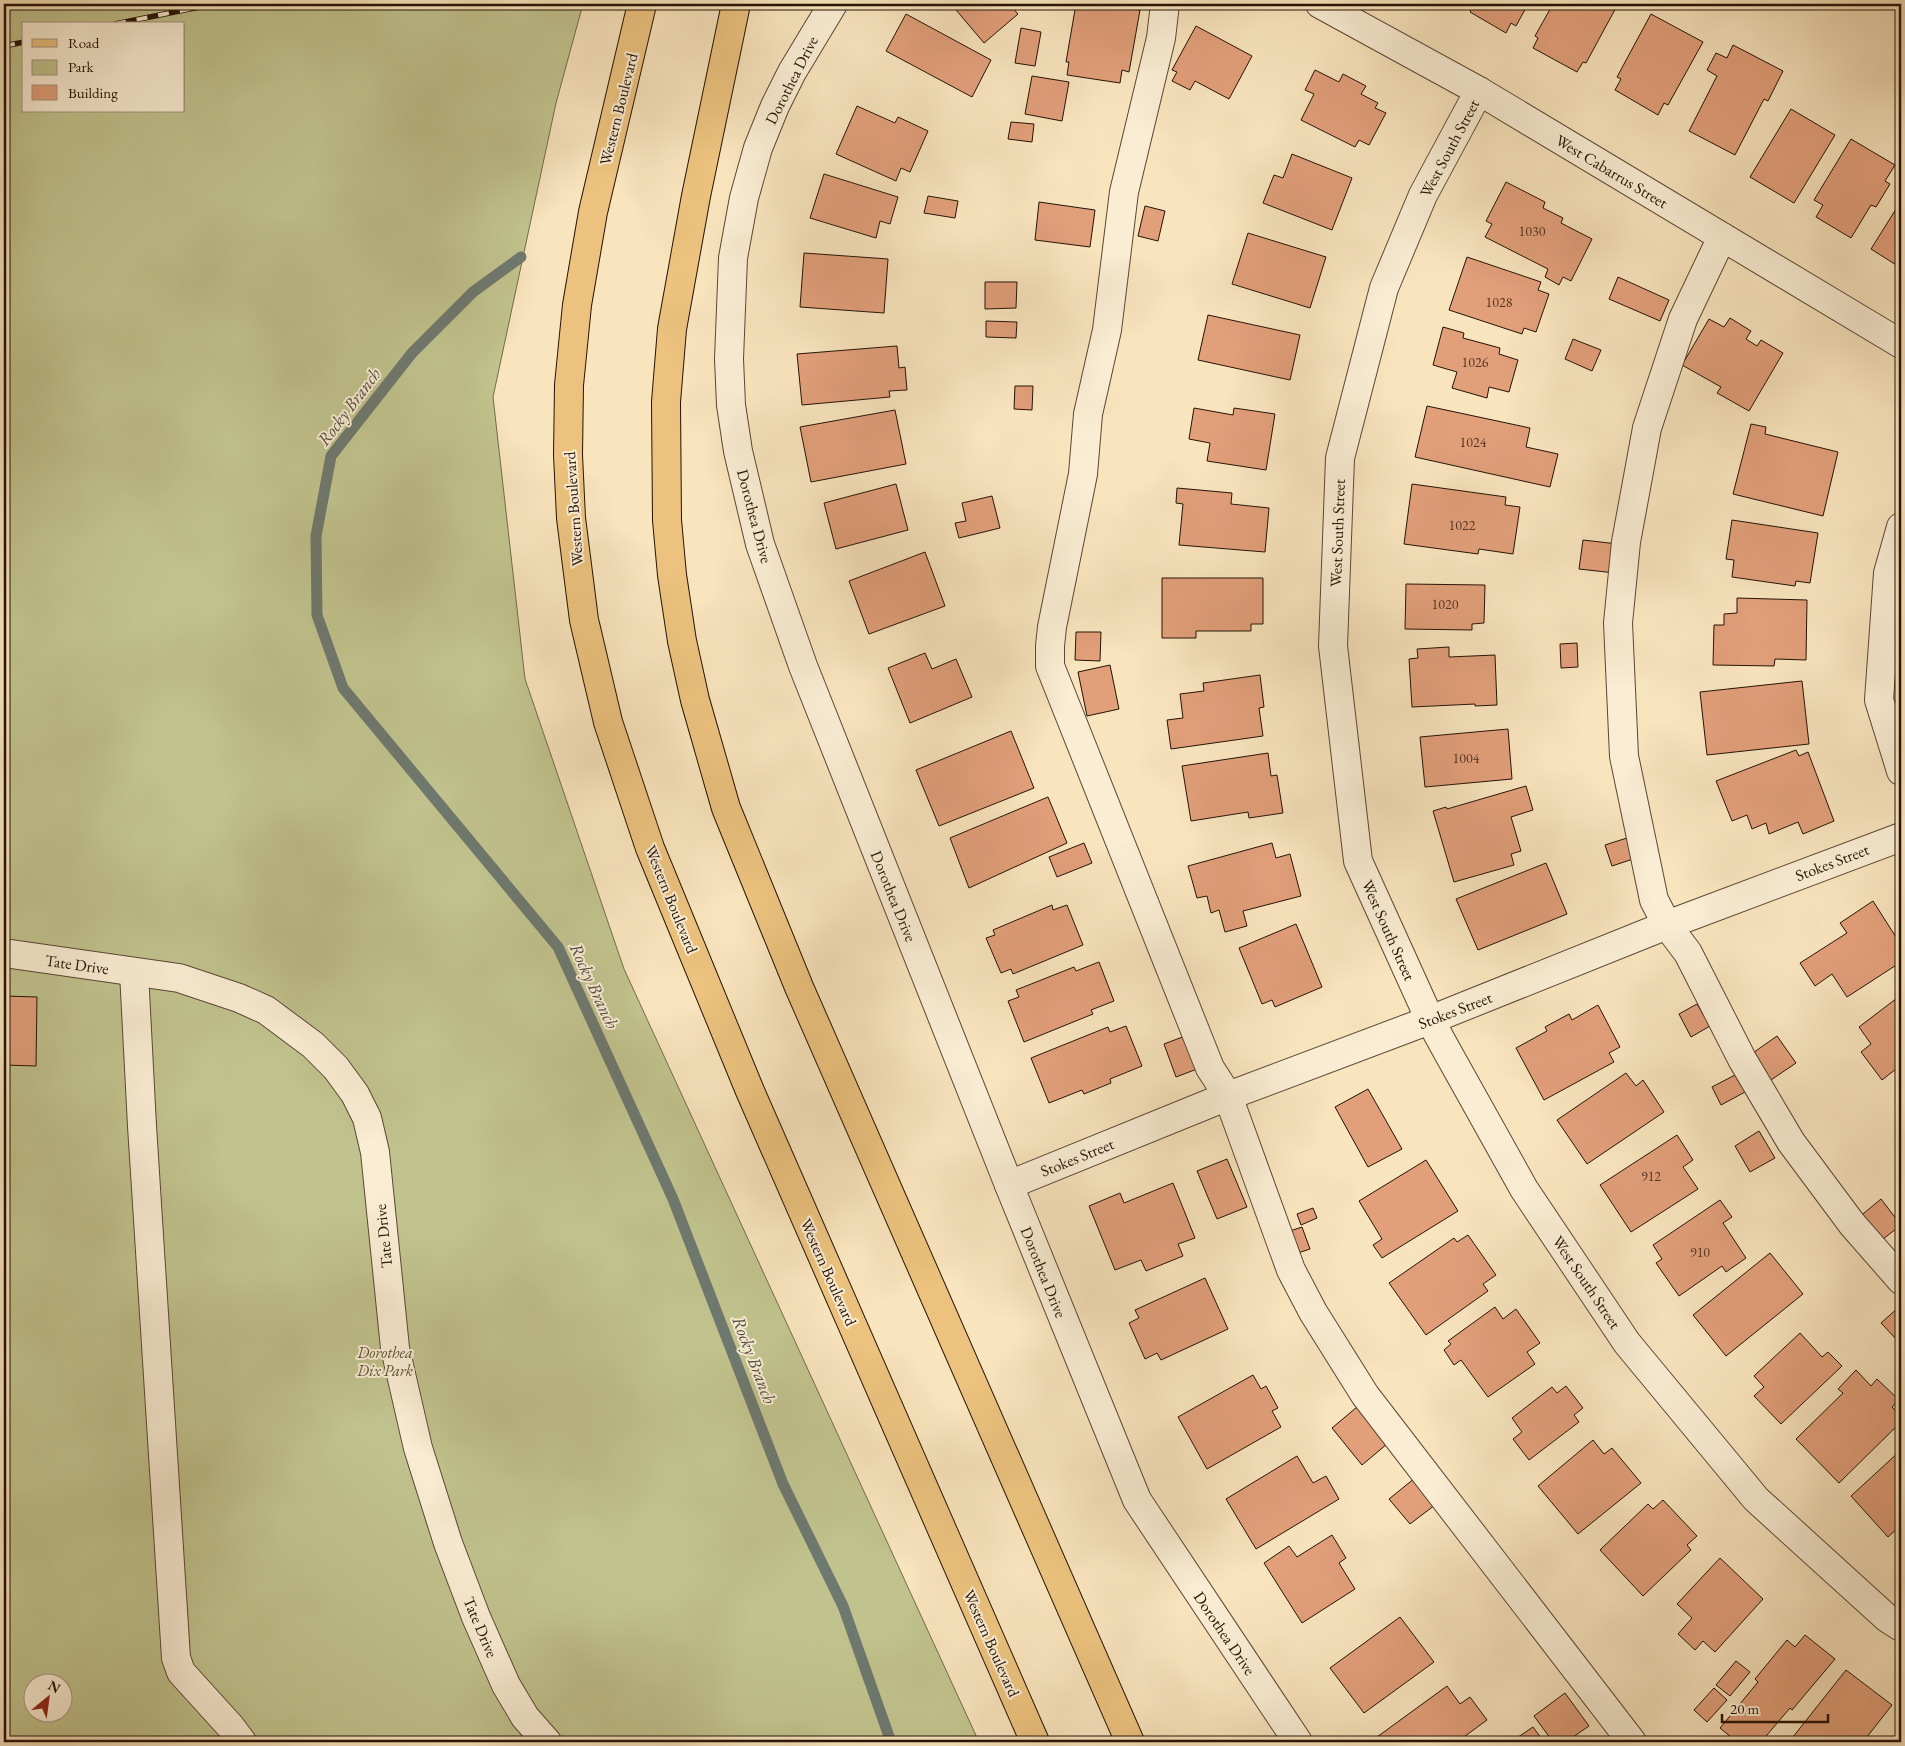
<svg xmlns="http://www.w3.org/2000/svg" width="1905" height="1746" font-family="'EB Garamond',serif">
	<rect width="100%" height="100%" fill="#f8e4bd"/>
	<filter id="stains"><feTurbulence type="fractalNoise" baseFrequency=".004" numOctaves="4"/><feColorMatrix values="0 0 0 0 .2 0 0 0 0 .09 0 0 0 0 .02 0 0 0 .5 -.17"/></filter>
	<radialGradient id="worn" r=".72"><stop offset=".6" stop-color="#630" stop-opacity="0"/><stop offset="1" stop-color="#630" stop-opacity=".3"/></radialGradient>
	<path fill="#c1c38e" stroke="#736a4a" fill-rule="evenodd" d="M4,4H583L556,103L493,397L525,679L624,969L979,1742H4ZM24,24H184V111H24ZM32,1684H62V1714H32Z"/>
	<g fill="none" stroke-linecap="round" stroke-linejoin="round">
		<path stroke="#6e796f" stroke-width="11" d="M521,257L473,292L412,353L331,456L316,536L317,615L343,688L558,947L673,1199L783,1484L843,1606L891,1742"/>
	</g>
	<g fill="#e19f7a" stroke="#251205">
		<path d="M951,4H1009L1018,14L984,43Z"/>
		<path d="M1076,4H1125V8L1140,10L1129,72L1122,70L1120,83L1067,75L1069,62H1066Z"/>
		<path d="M1474,4H1528L1516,26L1511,23L1506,33L1470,12Z"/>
		<path d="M1553,4H1618L1586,63L1583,62L1577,72L1533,48L1538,38L1535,36Z"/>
		<path d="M906,14L991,60L972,97L886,51Z"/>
		<path d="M1651,14L1703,42L1668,105L1664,103L1658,115L1615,90L1621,79L1617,77Z"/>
		<path d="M1196,26L1252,56L1229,99L1195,81L1190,90L1172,81L1177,72L1172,70Z"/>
		<path d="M1021,28L1041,32L1035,66L1015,63Z"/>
		<path d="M1733,45L1783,71L1768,101L1764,99L1735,155L1689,131L1717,76L1707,70L1716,53L1727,58Z"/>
		<path d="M1315,70L1339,82L1343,74L1366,86L1361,94L1378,103L1375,108L1386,113L1369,145L1359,140L1355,147L1301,120L1314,94L1305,90Z"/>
		<path d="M1032,76L1069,82L1062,121L1025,114Z"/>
		<path d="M857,106L895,123L898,117L928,131L910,172L901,168L896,181L836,154Z"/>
		<path d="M1791,109L1835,135L1794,203L1750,177Z"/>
		<path d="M1011,122L1034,124L1032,142L1008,139Z"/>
		<path d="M1851,139L1895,165L1885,181L1890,184L1876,207L1871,205L1851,238L1816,217L1823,205L1814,200Z"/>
		<path d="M1292,154L1352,178L1332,230L1263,203L1274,175L1283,178Z"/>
		<path d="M824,174L898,197L890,224L880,221L876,238L810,218Z"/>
		<path d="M1506,182L1545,202L1543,208L1563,218L1561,223L1592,239L1571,281L1563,277L1559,285L1545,277L1548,269L1485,237L1492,224L1486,221Z"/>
		<path d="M928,196L958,201L955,218L924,213Z"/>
		<path d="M1901,201V268L1871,249Z"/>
		<path d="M1039,202L1095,210L1090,247L1035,240Z"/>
		<path d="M1145,206L1165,211L1158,241L1138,236Z"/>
		<path d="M1248,233L1326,257L1310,308L1232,284Z"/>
		<path d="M804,253L888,259L884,313L800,307Z"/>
		<path d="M1467,257L1541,282L1538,290L1549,294L1536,332L1524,328L1522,334L1449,310Z"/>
		<path d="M1618,277L1669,300L1660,321L1609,299Z"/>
		<path d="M985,282H1017L1016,308L985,309Z"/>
		<path d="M1208,315L1300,335L1290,380L1198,360Z"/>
		<path d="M1730,318L1751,331L1746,339L1757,346L1761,340L1783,353L1749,411L1717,393L1721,387L1682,365L1709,319L1724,327Z"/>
		<path d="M986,321L1017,322L1016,338L986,337Z"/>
		<path d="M1443,327L1464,333L1463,338L1500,348L1499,354L1518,360L1509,392L1489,387L1487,398L1452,388L1457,372L1433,365Z"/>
		<path d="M1573,339L1601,350L1592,371L1565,359Z"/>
		<path d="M897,346L899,368L905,367L907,390L889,391L890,397L802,405L797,354Z"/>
		<path d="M1015,386H1033L1032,410L1014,409Z"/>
		<path d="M1427,406L1530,428L1526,447L1558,454L1550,487L1415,457Z"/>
		<path d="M1194,408L1233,415L1234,408L1275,414L1266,470L1207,461L1210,443L1189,439Z"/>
		<path d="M895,410L906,464L811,482L800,427Z"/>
		<path d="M1751,424L1766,427L1765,434L1838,452L1823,516L1733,494Z"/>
		<path d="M896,484L908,530L836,549L824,503Z"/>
		<path d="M1412,484L1506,497L1505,505L1520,507L1513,554L1479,549L1478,554L1404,544Z"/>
		<path d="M1177,488L1232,493L1231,504L1269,508L1265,552L1179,545L1183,504L1176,503Z"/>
		<path d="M992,496L1000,528L959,538L955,523L966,521L962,503Z"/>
		<path d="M1732,520L1818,533L1810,583L1796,581L1795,586L1732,577L1734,560L1726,559Z"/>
		<path d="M1583,540L1618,544L1615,573L1579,569Z"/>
		<path d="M925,552L945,606L869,634L849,581Z"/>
		<path d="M1162,578H1263V624H1251V631H1196V638H1162Z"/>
		<path d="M1406,584L1485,585L1484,623L1472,624V630L1405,629Z"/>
		<path d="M1737,598L1807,600L1806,660L1775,659L1774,666L1713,665L1714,625H1724V614L1737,613Z"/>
		<path d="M1076,632H1101L1100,661L1075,660Z"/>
		<path d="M1577,643L1578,667L1561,668L1560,644Z"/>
		<path d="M1449,647V657L1495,655L1497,705L1475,706V704L1412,707L1409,659L1418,658L1417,649Z"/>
		<path d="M925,653L932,669L956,659L972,697L910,723L888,668Z"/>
		<path d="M1110,665L1119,709L1087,716L1078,672Z"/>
		<path d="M1260,675L1264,707L1259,708L1263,736L1171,749L1167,720L1183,718L1180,694L1204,691L1203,683Z"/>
		<path d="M1802,681L1809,744L1707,755L1700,692Z"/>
		<path d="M1508,729L1512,779L1425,787L1420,737Z"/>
		<path d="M1011,731L1034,788L939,826L916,770Z"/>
		<path d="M1796,750L1799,756L1808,752L1834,821L1803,834L1798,822L1769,834L1766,823L1752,829L1747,815L1732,821L1716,781Z"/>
		<path d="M1268,753L1271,776L1277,775L1283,813L1249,818L1248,812L1191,821L1182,766Z"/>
		<path d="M1526,786L1533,810L1511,817L1521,851L1511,854L1514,865L1454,882L1433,811L1446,807L1447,809Z"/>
		<path d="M1048,797L1067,843L969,888L950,838Z"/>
		<path d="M1630,837L1636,858L1612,866L1605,845Z"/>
		<path d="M1084,843L1092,863L1057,877L1049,857Z"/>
		<path d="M1272,843L1276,858L1290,854L1301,896L1243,911L1247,926L1225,932L1219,910L1211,913L1207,896L1197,898L1188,866Z"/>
		<path d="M1546,863L1567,914L1478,950L1456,899Z"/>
		<path d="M1873,901L1901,945V962L1847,997L1832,974L1815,986L1800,963L1847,933L1840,923Z"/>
		<path d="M1052,905L1053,910L1067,905L1083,945L1013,974L1011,969L1001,973L986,938L995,935L993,930Z"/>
		<path d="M1296,924L1322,987L1275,1007L1272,1000L1262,1004L1239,948Z"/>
		<path d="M1099,962L1114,1001L1091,1010L1093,1014L1024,1042L1008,1001L1019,997L1016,990L1074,967L1076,971Z"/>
		<path d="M1901,995V1065L1882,1080L1861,1052L1871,1044L1859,1027Z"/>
		<path d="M4,996L37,997L36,1066L4,1065Z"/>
		<path d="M1697,1004L1710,1026L1691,1037L1679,1014Z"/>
		<path d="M1598,1005L1620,1047L1609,1053L1614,1062L1544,1100L1516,1048L1547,1031L1545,1027L1569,1014L1572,1020Z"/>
		<path d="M1126,1026L1142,1066L1110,1079L1111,1083L1084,1094L1082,1090L1049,1103L1031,1058L1108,1027L1110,1032Z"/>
		<path d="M1185,1036L1197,1069L1176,1077L1164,1044Z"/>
		<path d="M1777,1036L1796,1063L1768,1082L1750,1055Z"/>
		<path d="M1626,1073L1636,1086L1643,1080L1664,1112L1587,1164L1557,1120Z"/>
		<path d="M1735,1075L1745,1092L1721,1105L1712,1087Z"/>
		<path d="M1368,1089L1402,1149L1368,1167L1335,1107Z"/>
		<path d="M1759,1131L1775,1158L1750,1172L1735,1146Z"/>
		<path d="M1677,1135L1693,1160L1683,1167L1698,1189L1631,1232L1600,1185Z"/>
		<path d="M1227,1159L1247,1207L1217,1219L1197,1171Z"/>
		<path d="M1426,1160L1458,1211L1382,1258L1373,1245L1382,1239L1359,1201Z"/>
		<path d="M1173,1183L1195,1238L1178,1244L1183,1256L1146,1271L1141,1260L1115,1270L1089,1206L1120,1193L1124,1203Z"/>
		<path d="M1881,1199L1901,1225L1878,1243L1858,1218Z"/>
		<path d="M1720,1200L1732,1217L1723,1223L1746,1258L1726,1272L1722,1266L1679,1296L1656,1263L1662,1259L1653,1245Z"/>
		<path d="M1313,1208L1317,1218L1301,1225L1297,1214Z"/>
		<path d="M1302,1227L1310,1249L1298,1253L1290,1231Z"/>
		<path d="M1468,1235L1496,1275L1483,1284L1488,1291L1426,1335L1389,1283L1454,1238L1457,1242Z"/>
		<path d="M1770,1253L1803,1294L1726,1356L1693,1315Z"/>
		<path d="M1205,1278L1228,1329L1161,1360L1157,1353L1145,1359L1129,1323L1139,1318L1135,1310Z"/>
		<path d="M1495,1307L1503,1319L1516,1309L1540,1343L1527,1352L1535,1364L1488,1397L1461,1360L1454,1365L1444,1350L1451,1344L1448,1341Z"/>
		<path d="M1899,1307L1901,1310V1334L1896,1339L1881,1323Z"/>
		<path d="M1800,1333L1822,1357L1828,1352L1842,1366L1781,1424L1754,1396L1764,1387L1754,1376Z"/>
		<path d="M1856,1370L1871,1386L1877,1379L1899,1400L1892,1407L1901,1416V1422L1839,1483L1796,1439L1843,1393L1838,1389Z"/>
		<path d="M1253,1375L1261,1389L1266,1386L1278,1408L1272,1411L1281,1427L1207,1469L1178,1417Z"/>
		<path d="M1566,1386L1583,1408L1574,1415L1579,1422L1529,1460L1513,1439L1522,1432L1512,1418L1552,1387L1557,1393Z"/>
		<path d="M1357,1407L1387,1444L1362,1465L1332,1428Z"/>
		<path d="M1593,1440L1604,1454L1612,1448L1641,1483L1578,1534L1538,1486Z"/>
		<path d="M1901,1450V1525L1888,1537L1851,1496Z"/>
		<path d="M1297,1456L1313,1483L1326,1476L1339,1499L1256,1549L1226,1499Z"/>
		<path d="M1415,1478L1435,1505L1410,1524L1389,1499Z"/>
		<path d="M1663,1500L1697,1536L1687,1545L1691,1550L1643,1596L1600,1550L1648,1504L1653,1509Z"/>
		<path d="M1332,1535L1346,1558L1339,1563L1355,1589L1302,1623L1264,1563L1289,1546L1297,1557Z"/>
		<path d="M1720,1558L1763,1599L1715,1652L1703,1641L1695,1650L1678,1634L1692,1618L1677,1604Z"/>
		<path d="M1400,1617L1434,1662L1364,1713L1330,1668Z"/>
		<path d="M1805,1635L1835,1659L1792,1710L1790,1708L1761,1742H1737L1720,1728L1758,1682L1755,1679L1787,1640L1795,1647Z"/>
		<path d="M1736,1661L1750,1672L1730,1696L1716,1685Z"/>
		<path d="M1846,1670L1892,1705L1863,1742H1789Z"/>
		<path d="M1447,1686L1460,1704L1470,1697L1487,1720L1457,1742H1381L1377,1737Z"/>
		<path d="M1714,1688L1727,1700L1707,1722L1694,1710Z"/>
		<path d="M1565,1693L1589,1726L1566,1742H1553L1534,1716Z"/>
		<path d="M1533,1727L1544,1742H1511Z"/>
	</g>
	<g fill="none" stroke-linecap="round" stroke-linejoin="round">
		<defs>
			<g id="minor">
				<path d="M833,4L792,72L775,106L758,148L744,198L733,258L729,359L731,405L738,451L760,544L803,666L1009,1185L1137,1500L1298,1742"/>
				<path d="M1165,4L1161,38L1124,192L1107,330L1088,414L1083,474L1052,627L1050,646V666L1210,1068L1228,1096L1291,1270L1313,1312L1365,1395L1632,1742"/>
				<path d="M1320,4L1479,91L1901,344"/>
				<path d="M1479,91L1423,195L1384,288L1340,458L1333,646L1358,861L1430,1020L1447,1051L1524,1189L1627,1343L1756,1499L1887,1618L1901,1627"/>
				<path d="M1722,237L1683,319L1647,428L1626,542L1618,623L1624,756L1654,900L1667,925L1688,953L1742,1059L1791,1142L1852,1224L1901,1280"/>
				<path d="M1901,527L1888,573L1879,700L1901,771"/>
				<path d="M4,953L179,978L239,998L266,1010L313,1045L336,1068L355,1094L367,1118L375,1152L395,1348L418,1448L448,1543L476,1617L506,1685L525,1717L547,1742"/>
				<path d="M134,972L142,1126L176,1658L181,1672L230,1726L242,1742"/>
				<path d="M1009,1185L1228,1096L1430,1020L1667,925L1901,837"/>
			</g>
			<g id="major">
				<path d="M642,4L593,212L577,305L569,385L568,455L571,518L584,620L608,722L650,848L750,1091L1035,1742"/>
				<path d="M736,4L696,196L672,329L666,402L667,520L672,575L682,641L695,700L726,808L799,987L1130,1742"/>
			</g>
		</defs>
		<use href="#minor" stroke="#5a4633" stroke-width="30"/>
		<use href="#major" stroke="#251205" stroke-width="30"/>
		<use href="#minor" stroke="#faedd4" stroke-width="28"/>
		<use href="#major" stroke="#ecc27e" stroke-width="28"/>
		<defs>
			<g id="rail">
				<path d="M115,24L214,4"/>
				<path d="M4,46L24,42"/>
			</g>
		</defs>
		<use href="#rail" stroke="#251205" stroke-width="5.5"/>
		<use href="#rail" stroke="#faedd4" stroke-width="4" stroke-dasharray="11" stroke-linecap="butt"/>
	</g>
	<g text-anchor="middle" stroke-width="4" stroke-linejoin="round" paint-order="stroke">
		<g font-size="14" fill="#543522">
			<text x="1532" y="236">1030</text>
			<text x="1499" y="307">1028</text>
			<text x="1475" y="367">1026</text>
			<text x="1473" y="447">1024</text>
			<text x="1462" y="530">1022</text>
			<text x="1445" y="609">1020</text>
			<text x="1466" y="763">1004</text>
			<text x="1651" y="1181">912</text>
			<text x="1700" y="1257">910</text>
		</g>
		<g font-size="16" fill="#251205" stroke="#faedd4">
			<text transform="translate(791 80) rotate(-63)" y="6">Dorothea Drive</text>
			<text transform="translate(618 109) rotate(-76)" y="6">Western Boulevard</text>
			<text transform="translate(1449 148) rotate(-62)" y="6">West South Street</text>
			<text transform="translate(1612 171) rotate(31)" y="6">West Cabarrus Street</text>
			<text transform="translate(573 509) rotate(-94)" y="6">Western Boulevard</text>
			<text transform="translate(755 516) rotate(75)" y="6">Dorothea Drive</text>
			<text transform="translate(1337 533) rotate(-88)" y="6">West South Street</text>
			<text transform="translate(1832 862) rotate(-21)" y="6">Stokes Street</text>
			<text transform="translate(894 896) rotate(68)" y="6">Dorothea Drive</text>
			<text transform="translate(672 899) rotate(68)" y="6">Western Boulevard</text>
			<text transform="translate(1389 930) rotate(66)" y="6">West South Street</text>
			<text transform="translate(77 964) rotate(8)" y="6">Tate Drive</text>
			<text transform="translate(1455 1010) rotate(-21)" y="6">Stokes Street</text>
			<text transform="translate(1077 1157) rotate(-22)" y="6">Stokes Street</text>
			<text transform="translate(383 1236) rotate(-96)" y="6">Tate Drive</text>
			<text transform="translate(829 1272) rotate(66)" y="6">Western Boulevard</text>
			<text transform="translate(1044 1272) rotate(68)" y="6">Dorothea Drive</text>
			<text transform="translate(1587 1282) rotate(56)" y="6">West South Street</text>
			<text transform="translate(481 1627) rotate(67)" y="6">Tate Drive</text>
			<text transform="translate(1225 1633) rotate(56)" y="6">Dorothea Drive</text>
			<text transform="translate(992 1643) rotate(66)" y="6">Western Boulevard</text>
		</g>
		<g font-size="16" font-style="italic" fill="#5c5035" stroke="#faedd4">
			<text x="385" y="1358">Dorothea<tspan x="385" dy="18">Dix Park</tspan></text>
		</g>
		<g font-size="18" font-style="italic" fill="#4f4e43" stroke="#faedd4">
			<text transform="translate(349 407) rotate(-53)" y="6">Rocky Branch</text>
			<text transform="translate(594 986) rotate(65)" y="6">Rocky Branch</text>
			<text transform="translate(754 1360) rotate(69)" y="6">Rocky Branch</text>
		</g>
	</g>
	<rect width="1905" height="1746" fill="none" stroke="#f8e4bd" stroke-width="20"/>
	<rect x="5" y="5" width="1895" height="1736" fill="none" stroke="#251205" stroke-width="2.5"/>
	<rect x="10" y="10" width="1885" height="1726" fill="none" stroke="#251205"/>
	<rect x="22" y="22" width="162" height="90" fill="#faedd4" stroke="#a59581"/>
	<rect x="32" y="39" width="25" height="8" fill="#ecc27e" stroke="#a59581"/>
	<text x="68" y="48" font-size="15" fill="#251205">Road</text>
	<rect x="32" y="60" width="25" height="15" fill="#c1c38e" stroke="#a59581"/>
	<text x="68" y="72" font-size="15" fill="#251205">Park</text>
	<rect x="32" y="85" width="25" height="15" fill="#e19f7a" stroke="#a59581"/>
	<text x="68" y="98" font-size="15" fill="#251205">Building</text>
	<g transform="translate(48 1698) rotate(29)"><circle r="24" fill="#faedd4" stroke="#a59581"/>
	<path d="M0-4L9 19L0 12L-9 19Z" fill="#8f2418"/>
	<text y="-8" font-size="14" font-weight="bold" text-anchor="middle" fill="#251205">N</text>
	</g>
	<path d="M1722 1714v8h106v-8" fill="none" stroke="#251205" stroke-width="2.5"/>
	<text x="1730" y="1714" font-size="15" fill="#251205" stroke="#faedd4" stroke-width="4" paint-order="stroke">20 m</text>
	<rect width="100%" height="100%" filter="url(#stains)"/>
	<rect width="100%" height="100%" fill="url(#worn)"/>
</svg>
